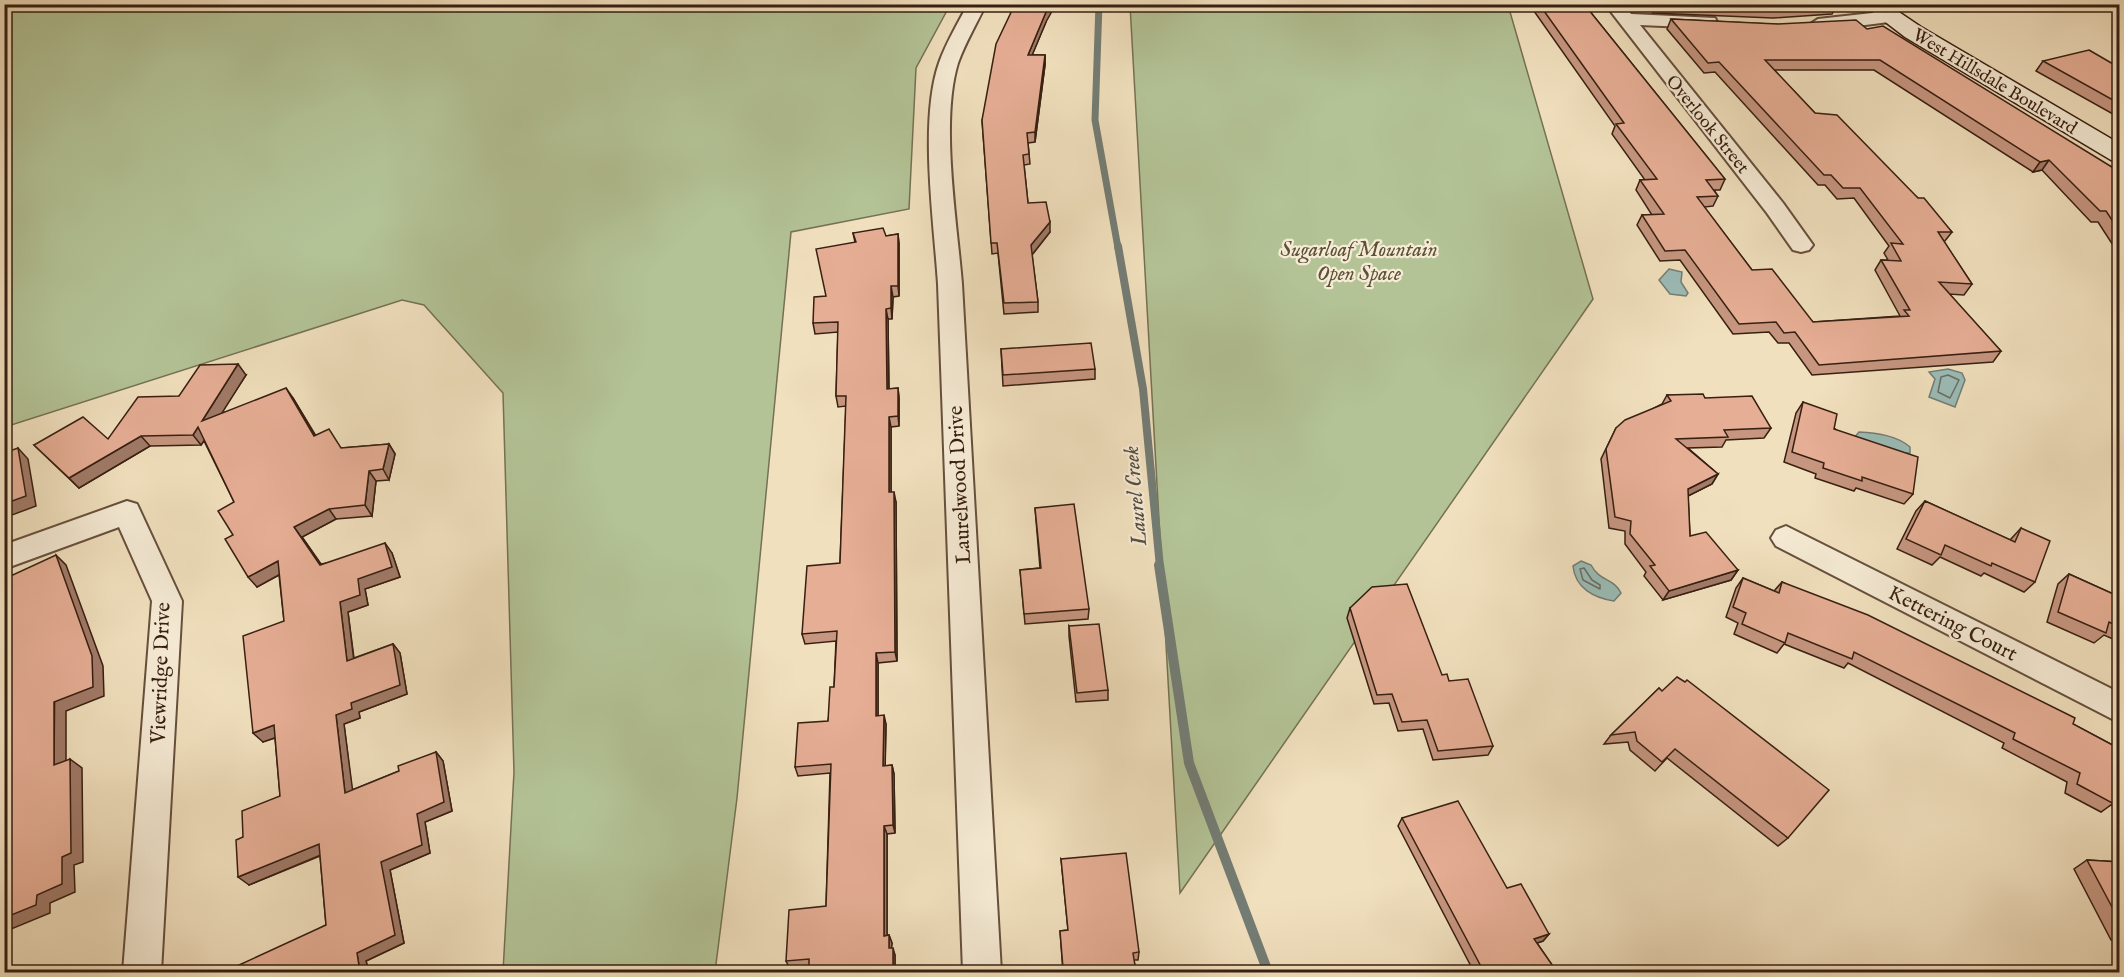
<svg xmlns="http://www.w3.org/2000/svg" width="2124" height="977" font-family="'IM FELL English',serif">
	<rect width="100%" height="100%" fill="#f1e0be"/>
	<filter id="stains"><feTurbulence type="fractalNoise" baseFrequency=".00333" numOctaves="4"/><feColorMatrix values="0 0 0 0 .2 0 0 0 0 .09 0 0 0 0 .02 0 0 0 .5 -.17"/></filter>
	<radialGradient id="worn" r=".72"><stop offset=".6" stop-color="#630" stop-opacity="0"/><stop offset="1" stop-color="#630" stop-opacity=".3"/></radialGradient>
	<g fill="#b3c396" stroke="#757154" stroke-width="1.5">
		<path d="M4,5H950L916,68L909,209L791,232L737,798L715,972H503L514,772L503,393L424,305L402,300L5,427Z"/>
		<path d="M1130,5H1508L1593,299L1180,893Z"/>
	</g>
	<g fill="#9bbcb7" stroke="#737d75" stroke-width="1.5">
		<path d="M1669,269L1682,272L1681,282L1688,293L1686,296L1670,294L1659,280Z"/>
		<path d="M1948,369L1962,373L1965,380L1955,407L1929,397L1935,379L1929,372Z"/>
		<path d="M1859,432C1876,433 1896,435 1910,447V453H1898L1854,438Z"/>
		<path d="M1581,561L1591,565C1600,582 1614,578 1621,593L1614,601C1594,598 1575,588 1573,566Z"/>
	</g>
	<g fill="none" stroke-linecap="round" stroke-linejoin="round">
		<g stroke="#696e64" stroke-width="1.5">
			<path d="M1948,375L1959,380L1950,398L1938,392L1941,377Z"/>
			<path d="M1584,568L1592,580L1600,585V589L1583,580L1580,569Z"/>
		</g>
		<path stroke="#737d75" stroke-width="7" d="M1099,4L1095,120L1118,248"/>
		<path stroke="#737d75" stroke-width="8" d="M1118,246L1143,389L1160,567"/>
		<path stroke="#737d75" stroke-width="10" d="M1159,565L1189,763L1268,972"/>
		<defs>
			<g id="minor">
				<path d="M968,4H986C977,23 965,43 958,63C940,121 957,222 962,284L1001,972H963L938,284C934,223 919,120 939,63C946,43 958,23 968,4Z"/>
				<path d="M1605,4H1624L1631,14L1715,18L1717,22L1708,28L1640,25L1783,203L1813,245L1809,250L1801,252L1793,250L1767,213Z"/>
				<path d="M1890,11L1899,17L1897,21L1818,31L1809,25L1818,19Z"/>
				<path d="M127,501L137,504L182,601L161,972H123L152,601L119,527L4,569V545Z"/>
				<path d="M1786,526L2120,693V723L1776,546L1771,538L1776,530Z"/>
			</g>
			<path id="secondary" d="M1862,4H1887L1921,27L2120,144V162L2111,160L1905,37Z"/>
		</defs>
		<use href="#minor" stroke="#664f3c" stroke-width="4"/>
		<use href="#secondary" stroke="#371f11" stroke-width="3"/>
		<use href="#minor" fill="#f6ebd5" fill-rule="evenodd"/>
		<use href="#secondary" fill="#f6ebd5" fill-rule="evenodd"/>
	</g>
	<g fill="#c69680" stroke="#371f11" stroke-width="1.5">
		<path d="M1529,4H1584L1725,179L1720,190H1714L1718,196L1713,206L1704,207L1752,270L1813,322L1900,316L1875,270L1881,260H1888L1884,253L1889,246L1854,198L1837,199L1825,185H1818L1715,72L1704,73L1667,29L1671,19L1867,29L2120,172V256L2098,222H2091L2042,170L2033,172L1874,70H1774L1815,113L1918,198L1952,232L1944,242L1972,284L1964,295L1949,294L2001,351L1993,362L1812,375L1789,343H1778L1769,332L1733,334L1680,260L1660,261L1637,225L1642,215H1652L1636,190L1640,180H1645L1612,134L1615,126Z"/>
		<path d="M1647,4H1837V5L1832,14L1773,18L1653,13Z"/>
		<path d="M1046,22L1032,55H1045V65L1035,142L1028,143L1030,164L1024,165L1028,203L1050,232L1032,255L1038,302V312L1004,314L998,253L992,254L982,120Z"/>
		<path d="M2043,61L2120,68V118L2036,71Z"/>
		<path d="M853,233L886,236L898,234L899,244V296L893,297L892,319H888L889,389L898,388L899,398V426L891,427V492L896,502L897,661L878,663V716L886,724L885,766L892,765L894,774L895,833L887,834V936L889,935L892,943L891,948L895,955V972H809V967L790,969L786,961L826,906L830,773L798,776L795,767L828,721L834,687L836,641L805,644L802,634L840,563L846,406L838,407L836,396L838,332L815,334L813,323L855,242Z"/>
		<path d="M1001,349L1095,369V379L1003,386Z"/>
		<path d="M246,375L221,413L293,398L315,435L341,448L389,444L395,454L389,480L376,481L372,516L336,519L302,537L321,564L392,553L400,577L365,589L368,605L348,612L354,658L393,644L400,653L407,694L359,712L360,718L344,724L352,790L399,771L436,752L443,761L452,811L425,822L430,853L390,870L404,943L366,961L369,972H238L326,925L320,856L249,885L243,837L280,796L275,738L263,742L284,621L279,575L257,587L233,535L234,502L204,441L201,445L150,446L79,488L34,445L108,439L179,396Z"/>
		<path d="M1667,395L1705,398L1771,428L1764,438L1726,440L1722,447L1688,448L1718,474L1712,484L1688,496L1690,536L1738,570L1731,580L1663,600L1644,576L1646,572L1625,544V531L1609,528L1601,459L1616,428L1662,404Z"/>
		<path d="M1803,402L1913,494L1904,504L1856,488L1854,491L1815,478L1816,474L1784,462L1796,413Z"/>
		<path d="M1925,501L2010,540L2021,528L2035,582L2024,592L1984,573L1981,576L1940,557L1932,565L1897,549L1916,511Z"/>
		<path d="M1035,508L1089,609L1088,619L1025,624L1020,570L1040,568Z"/>
		<path d="M2069,574L2120,597V642L2104,635L2094,643L2047,622L2058,584Z"/>
		<path d="M1743,578L1774,591L1782,582L2073,724L2120,749V810L2111,805L2101,812L2065,793L2067,782L2002,748L2004,743L1848,663L1844,668L1784,644L1777,653L1734,634L1738,623L1726,617L1736,588Z"/>
		<path d="M1350,608L1442,675L1449,681L1493,746L1488,755L1433,760L1423,729L1398,731L1389,703L1374,704L1347,618Z"/>
		<path d="M1069,626L1108,690V700L1076,702L1069,636Z"/>
		<path d="M1659,688L1788,838L1778,846L1667,758L1655,771L1630,750L1628,742L1604,744L1611,735Z"/>
		<path d="M1402,818L1507,888L1549,934L1543,941L1537,943L1557,972H1474L1398,826Z"/>
		<path d="M1061,859L1139,952L1138,960H1134L1136,972H1063L1060,931L1068,930Z"/>
		<path d="M2087,860L2120,862V940H2111L2074,869Z"/>
	</g>
	<g fill="#a17a68" stroke="#371f11" stroke-width="1.5">
		<path d="M1051,4H1056L1046,22L1028,65V55L1046,12Z"/>
		<path d="M1045,55V65L1035,142V132Z"/>
		<path d="M2049,160L2042,170L2033,172L2040,162Z"/>
		<path d="M1050,222V232L1031,256V245Z"/>
		<path d="M898,234L899,244V296L898,286Z"/>
		<path d="M891,286L893,297L892,319L891,308Z"/>
		<path d="M886,309L888,319L889,399L887,389Z"/>
		<path d="M238,364L246,375L210,432L202,421Z"/>
		<path d="M286,388L293,398L322,446L314,436Z"/>
		<path d="M898,388L899,398V426L898,416Z"/>
		<path d="M889,417L891,427V502L889,492Z"/>
		<path d="M198,427L206,438L201,445L193,435Z"/>
		<path d="M141,436L150,446L79,488L69,478Z"/>
		<path d="M389,444L395,454L389,480L383,469Z"/>
		<path d="M18,448L28,459L36,506L4,518V504Z"/>
		<path d="M369,471L376,481L372,516L365,505Z"/>
		<path d="M1718,474L1712,484L1682,499L1688,489Z"/>
		<path d="M894,492L896,502L897,661L895,652Z"/>
		<path d="M329,509L336,519L302,537L328,575L294,527Z"/>
		<path d="M385,543L392,553L400,577L365,589L368,605L348,612L355,670L347,661L340,602Z"/>
		<path d="M56,555L66,565L103,666L104,696L66,711V774L54,765Z"/>
		<path d="M278,561L286,571L257,587L248,577Z"/>
		<path d="M1738,570L1731,580L1663,600L1669,591Z"/>
		<path d="M393,644L400,653L407,694L359,712L360,718L344,724L354,801L345,793L336,715L351,703Z"/>
		<path d="M876,653L878,663V725L876,716Z"/>
		<path d="M884,715L886,724L885,775L883,766Z"/>
		<path d="M274,725L283,735L263,742L253,733Z"/>
		<path d="M436,752L443,761L452,811L425,822L430,853L390,870L404,943L366,961L369,972H360L357,953L381,862L417,814Z"/>
		<path d="M70,759L82,768L83,862L74,865L75,892L50,903V913L4,932V918L37,895L62,857Z"/>
		<path d="M892,765L894,774L895,833L893,825Z"/>
		<path d="M884,826L887,834V943L884,936Z"/>
		<path d="M319,844L328,852L249,885L238,877Z"/>
		<path d="M1549,934L1543,941L1528,946L1534,939Z"/>
		<path d="M889,935L892,943L891,955L889,948Z"/>
		<path d="M893,948L895,955V972H893Z"/>
	</g>
	<g fill="#e6ae95" stroke="#371f11" stroke-width="1.5">
		<path d="M1015,4H1051L1046,12L1028,55H1045L1035,132L1027,133L1029,154L1023,155L1028,203L1046,202L1050,222L1031,245L1038,302L1004,303L997,243H991L982,120L996,44Z"/>
		<path d="M1539,4H1584L1725,179L1706,180L1718,196L1697,197L1752,270L1772,269L1813,322L1909,316L1904,310H1910L1881,260L1901,261L1891,243L1903,244L1860,188H1843L1831,175H1824L1719,62L1708,63L1671,19L1778,24L1856,20L1867,29L1883,26L2120,172V232L2106,211H2100L2049,160L2040,162L1880,60H1765L1815,113L1837,115L1918,198H1924L1952,232H1938L1972,284L1939,282L2001,351L1819,365L1795,332L1784,333L1776,322L1739,324L1685,250L1665,251L1642,215L1664,214L1640,180L1657,179L1616,124L1624,123Z"/>
		<path d="M1693,4H1837V5L1778,8Z"/>
		<path d="M2089,50L2120,68V104L2043,61Z"/>
		<path d="M883,228L886,236L898,234V286H891V308L886,309L887,389L898,388V416L889,417V492H894L895,652L876,653V716L884,715L883,766L892,765L893,825L884,826V936L889,935V948H893V972H809V959L786,961L789,910L826,906L831,764L795,767L798,723L828,721L830,687H834L837,631L802,634L807,566L840,563L846,396H836L838,322L813,323L814,297L826,296L816,249L856,242L853,233Z"/>
		<path d="M1091,343L1095,369L1003,375L1001,349Z"/>
		<path d="M238,364L202,421L286,388L314,436L329,429L341,448L389,444L383,469L369,471L365,505L329,509L294,527L320,565L385,543L392,567L358,579L360,595L340,602L347,661L393,644L400,685L351,703L352,709L336,715L345,793L399,771L398,766L436,752L444,802L417,814L422,845L381,862L395,935L357,953L360,972H238L237,966L326,925L319,844L238,877L236,840L243,837L242,811L280,796L274,725L253,733L243,636L284,621L278,561L248,577L225,539L233,535L218,511L234,502L198,427L193,435L141,436L69,478L34,445L83,417L108,439L138,397L179,396L200,365Z"/>
		<path d="M1703,394L1705,398L1752,396L1771,428L1724,430L1728,437L1676,439L1718,474L1688,489L1690,536L1706,532L1738,570L1669,591L1650,566L1655,565L1630,534L1631,521L1615,517L1606,449L1616,428L1625,420L1671,401L1667,395Z"/>
		<path d="M1803,402L1837,414L1834,429L1918,457L1913,494L1862,477V481L1823,468L1824,463L1792,452Z"/>
		<path d="M18,448L26,496L4,504V453Z"/>
		<path d="M1925,501L2015,542L2021,528L2050,541L2035,582L1992,563L1991,566L1945,545L1941,555L1906,539Z"/>
		<path d="M1074,504L1089,609L1024,614L1020,570L1041,568L1035,508Z"/>
		<path d="M56,555L92,656L93,687L54,702V765L70,759L71,853L62,857V884L37,895L36,905L4,918V684L8,683L4,671V579Z"/>
		<path d="M2069,574L2120,597V627L2109,622L2106,633L2058,612Z"/>
		<path d="M1743,578L1779,593L1782,582L1868,615L2075,718L2073,724L2120,749V794L2117,793L2114,804L2077,784L2080,773L2013,739L2015,733L1854,652L1852,659L1788,633L1785,643L1742,624L1746,613L1733,607Z"/>
		<path d="M1407,584L1442,675L1447,674L1449,681L1468,679L1493,746L1438,751L1427,720L1402,722L1392,694L1377,695L1350,608L1372,587Z"/>
		<path d="M1099,624L1108,690L1077,693L1069,626Z"/>
		<path d="M1677,677L1685,682L1687,680L1829,790L1788,838L1675,749L1662,762L1637,741L1635,732L1611,735L1659,688L1662,691Z"/>
		<path d="M1458,801L1507,888L1521,884L1549,934L1534,939L1557,972H1484L1402,818Z"/>
		<path d="M1126,853L1139,952L1133,953L1136,972H1072L1071,967L1063,968L1060,931L1068,930L1061,859Z"/>
		<path d="M2087,860L2120,862V922Z"/>
	</g>
	<g text-anchor="middle" stroke-width="4.5" stroke-linejoin="round" paint-order="stroke">
		<g font-size="18" fill="#371f11" stroke="#f6ebd5">
			<text transform="translate(1995 81) rotate(31)" y="6">West Hillsdale Boulevard</text>
			<text transform="translate(1708 124) rotate(51)" y="6">Overlook Street</text>
		</g>
		<g font-size="21" font-style="italic" fill="#5c5039" stroke="#f6ebd5">
			<text x="1359" y="256">Sugarloaf Mountain<tspan x="1359" dy="24">Open Space</tspan></text>
		</g>
		<g font-size="21" fill="#371f11" stroke="#f6ebd5">
			<text transform="translate(959 485) rotate(-93)" y="7">Laurelwood Drive</text>
			<text transform="translate(1953 623) rotate(27)" y="7">Kettering Court</text>
			<text transform="translate(160 673) rotate(-88)" y="7">Viewridge Drive</text>
		</g>
		<g font-size="22" font-style="italic" fill="#554e43" stroke="#f6ebd5">
			<text transform="translate(1134 496) rotate(-95)" y="8">Laurel Creek</text>
		</g>
	</g>
	<rect width="2124" height="977" fill="none" stroke="#f1e0be" stroke-width="24"/>
	<rect x="6" y="6" width="2112" height="965" fill="none" stroke="#371f11" stroke-width="3"/>
	<rect x="12" y="12" width="2100" height="953" fill="none" stroke="#371f11" stroke-width="1.5"/>
	<rect width="100%" height="100%" filter="url(#stains)"/>
	<rect width="100%" height="100%" fill="url(#worn)"/>
</svg>
